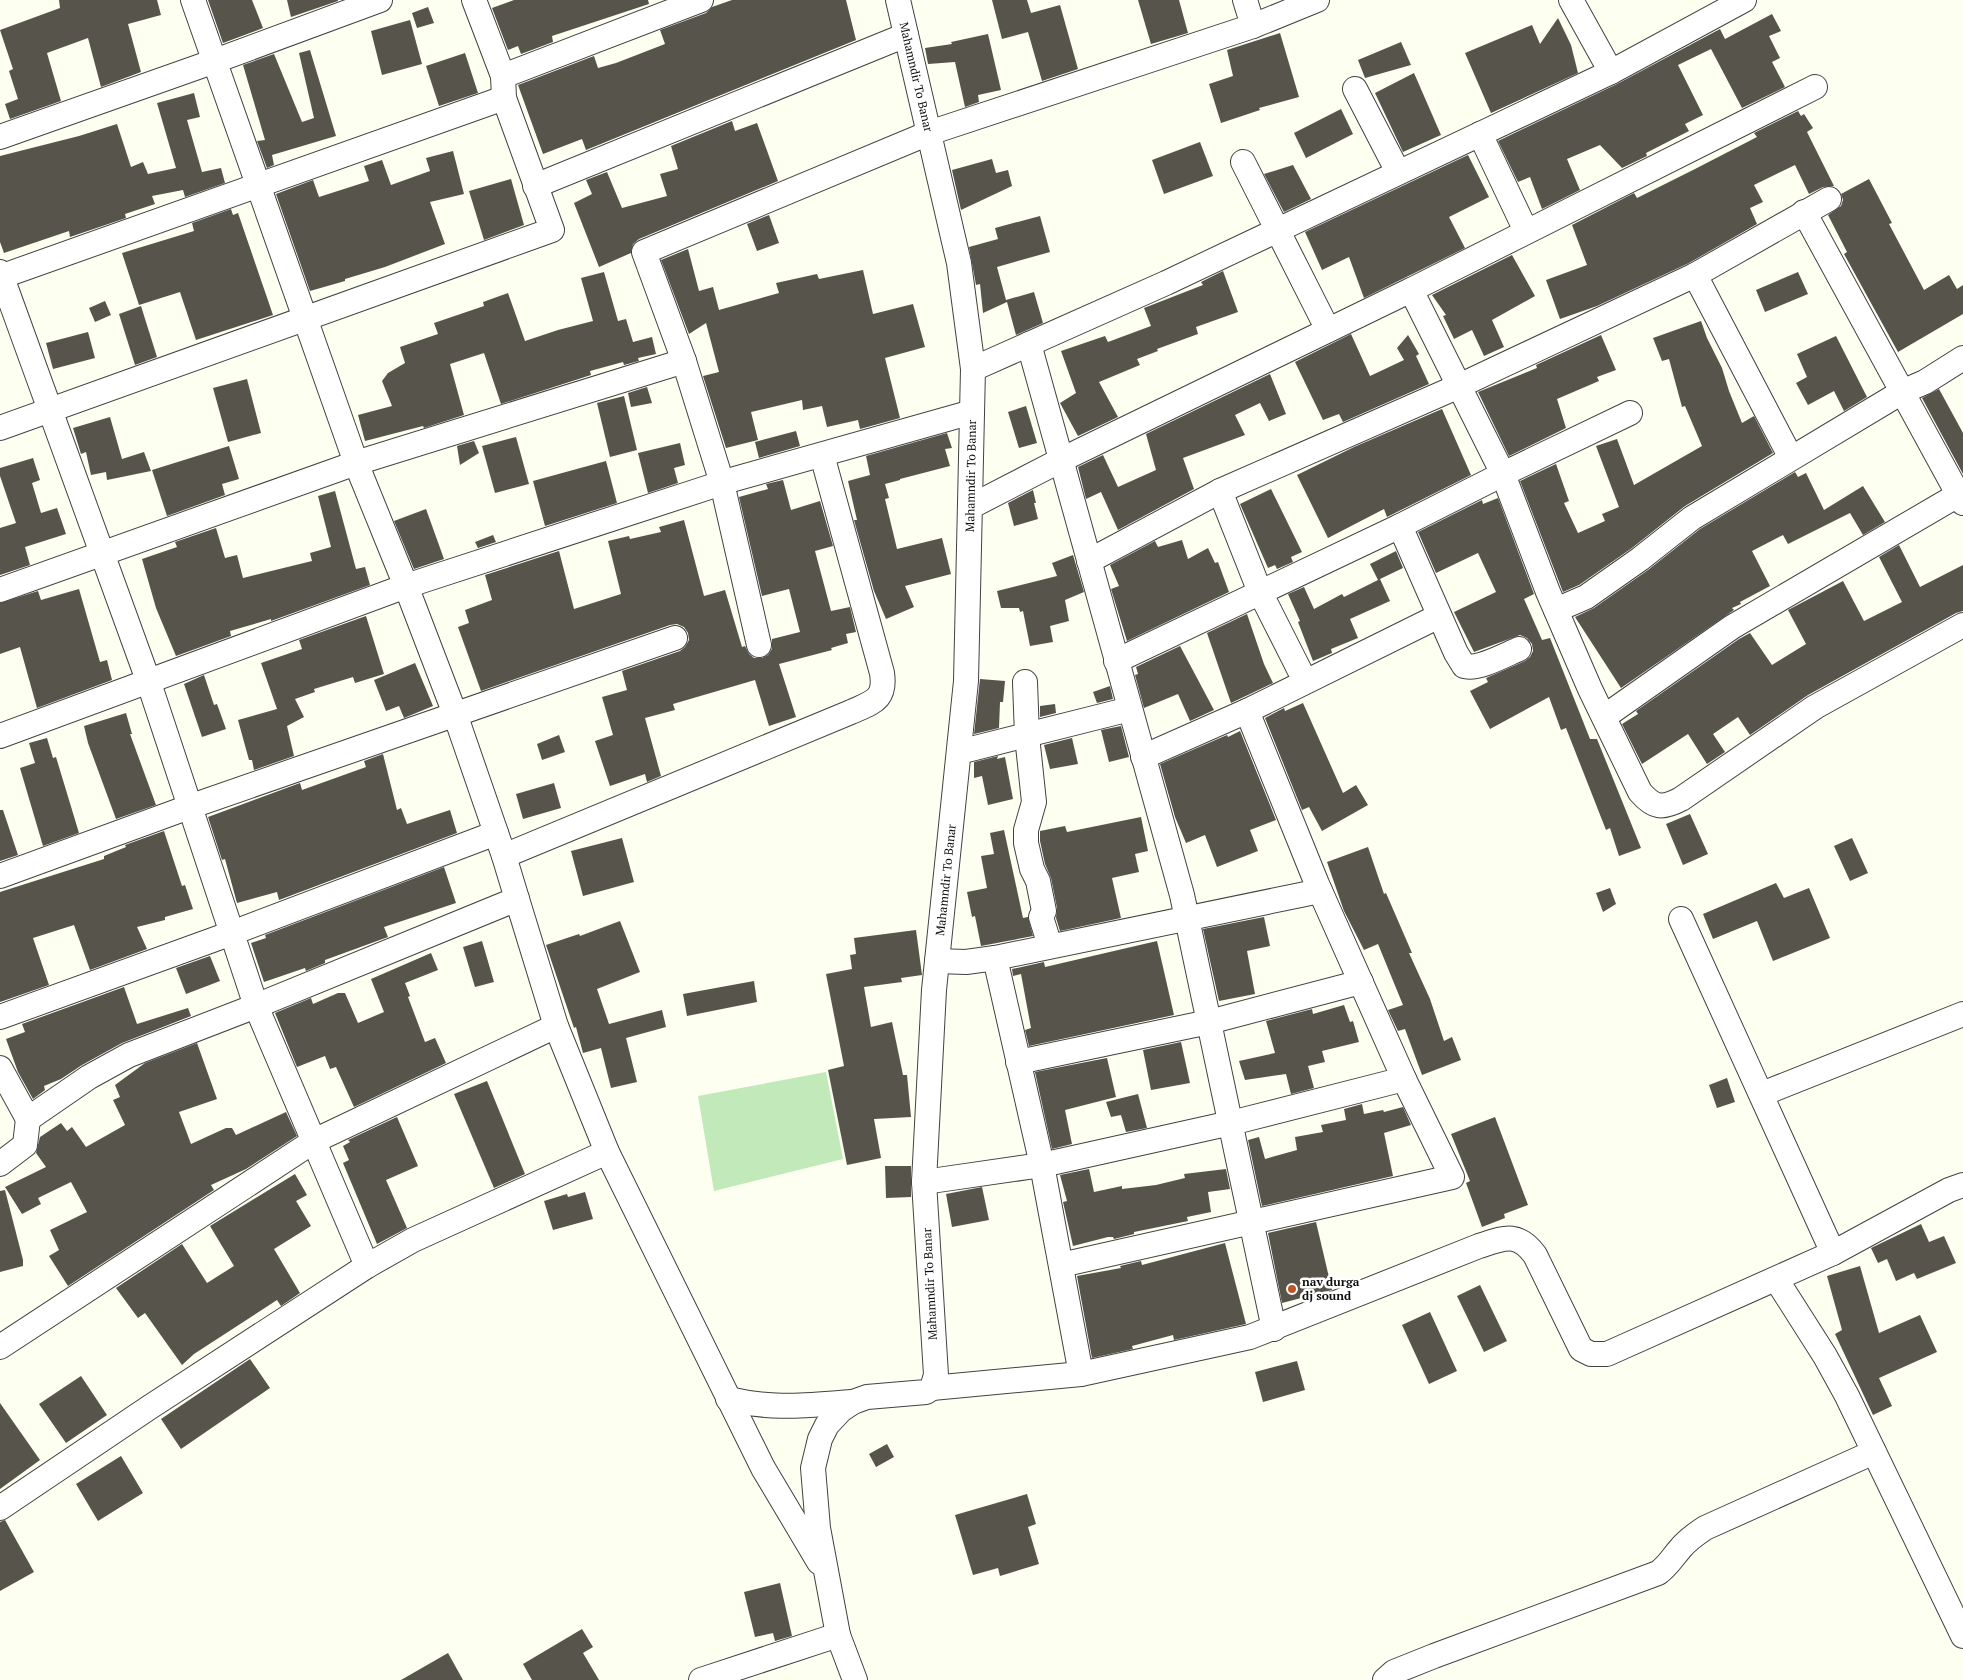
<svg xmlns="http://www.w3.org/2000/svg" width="1963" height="1680" font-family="'PT Serif',serif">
	<rect width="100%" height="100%" fill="#fdfff0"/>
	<path fill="#c2e9ba" d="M826,1072L843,1159L714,1191L698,1096Z"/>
	<g fill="#57544b">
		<path d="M59,0H157L161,15L128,24L141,72L101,87L88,38L47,53L61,101L10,119L5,104L18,99L9,71L13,69L0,30L60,8Z"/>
		<path d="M208,0H252L263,28L223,43Z"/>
		<path d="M287,0H338V1L291,17Z"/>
		<path d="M514,0H648L649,4L552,36L553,42L521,54L518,46L508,50L492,8Z"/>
		<path d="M732,0H846L856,40L586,150L582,139L543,154L518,85L594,56L598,68L616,63L665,44L660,30L706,13L712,7Z"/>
		<path d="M992,0H1027L1031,13L1060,5L1078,69L1042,81L1028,32L1002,39Z"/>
		<path d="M1138,0H1179L1188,33L1151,44Z"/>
		<path d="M428,7L434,23L417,28L412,13Z"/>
		<path d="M1772,14L1781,31L1769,36L1780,58L1772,62L1785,87L1742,108L1711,49L1678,65L1703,115L1685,124L1689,131L1646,153L1647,156L1622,168L1600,145L1567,159L1580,190L1542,209L1530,177L1518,182L1498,141L1617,84L1720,29L1725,39Z"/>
		<path d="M1558,18L1571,45L1578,73L1491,113L1465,53L1532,25L1540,44Z"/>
		<path d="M410,20L422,64L382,75L371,31Z"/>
		<path d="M1280,33L1299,97L1259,108L1260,110L1221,123L1209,84L1233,76L1227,50Z"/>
		<path d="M988,34L1001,90L978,95L979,102L965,107L955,62L928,64L925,48L952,44L951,42Z"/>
		<path d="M1401,42L1411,65L1365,78L1358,60Z"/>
		<path d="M310,50L336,136L272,155L274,165L267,168L257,141L265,140L243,65L274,54L302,122L314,118L299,53Z"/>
		<path d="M465,53L478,93L439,106L426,66Z"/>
		<path d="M1414,73L1441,135L1403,152L1375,93Z"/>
		<path d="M194,93L200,117L187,120L202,172L221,168L225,183L185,197L183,190L152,196L155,204L125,214L126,218L70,237L69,231L4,253L0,242V156L79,136L117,124L131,167L143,162L148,174L176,168L157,103Z"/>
		<path d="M1341,109L1353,134L1306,158L1294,133Z"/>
		<path d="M1798,111L1801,116L1804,114L1813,128L1807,132L1834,186L1823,187L1809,194L1795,165L1754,185L1763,202L1750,208L1757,224L1689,263L1597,306L1560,319L1546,280L1587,265L1572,225L1634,193L1637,198L1695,169L1757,137L1754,133Z"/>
		<path d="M732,121L735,131L757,123L778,181L639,239L633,244L631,253L599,267L574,203L592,194L586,180L607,172L622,208L667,196L660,174L678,169L671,146Z"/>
		<path d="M1200,142L1213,176L1164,194L1152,160Z"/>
		<path d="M453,151L464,194L430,202L445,244L385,267L345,279V281L310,291L276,194L313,180L319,197L369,181L364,166L382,160L391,185L430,171L426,158Z"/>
		<path d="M1468,155L1489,197L1449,217L1465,248L1364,298L1349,257L1322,270L1305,232Z"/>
		<path d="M992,159L996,173L1008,170L1012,186L961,210L952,170Z"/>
		<path d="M1293,165L1311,199L1284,212L1264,174Z"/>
		<path d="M511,179L524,225L484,240L469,191Z"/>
		<path d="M1869,179L1892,223L1889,224L1924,290L1949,275L1957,289L1963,285V314L1898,352L1844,254L1847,252L1828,215L1841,206L1843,200L1841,194Z"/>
		<path d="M231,209L233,215L238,213L273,315L196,340L180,292L139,305L122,253L194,231L192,223Z"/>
		<path d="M769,215L779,243L757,251L747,224Z"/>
		<path d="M1040,216L1050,252L997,267L1006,300L1034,292L1043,323L1016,335L1007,302L983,313L980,284L976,285L969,247L998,239L995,228Z"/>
		<path d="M688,249L699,291L713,287L719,310L779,293L776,283L817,274L819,279L863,270L873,314L913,304L925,347L885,358L900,418L860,429L858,420L827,427L822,406L803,410L802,400L751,412L758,440L726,448L703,376L719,372L706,323L689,334L661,260Z"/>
		<path d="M1512,255L1535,296L1492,320L1504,347L1484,356L1472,330L1454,339L1443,316L1446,315L1432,295Z"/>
		<path d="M1223,271L1238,312L1196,327L1198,334L1157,349L1158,351L1137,359L1140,365L1099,382L1118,417L1078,436L1060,403L1076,393L1061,351L1105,336L1108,342L1151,326L1144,308L1203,285L1201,282Z"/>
		<path d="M604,272L618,321L626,319L633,342L652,337L656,354L638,358L639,361L624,365L623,362L590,371L591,375L501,404L484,353L450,364L464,415L424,428L423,426L365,441L358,415L392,406L382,381L388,373L405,363L400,347L438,334L434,323L484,306L483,302L508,293L525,341L558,330L593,321L581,278Z"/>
		<path d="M1798,272L1808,294L1765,312L1756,290Z"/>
		<path d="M105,301L111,315L95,322L89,308Z"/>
		<path d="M141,306L157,357L135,365L119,314Z"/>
		<path d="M1701,321L1707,338L1722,368L1729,391L1742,423L1754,416L1773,453L1685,506L1632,548L1579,585L1563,592L1520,481L1556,464L1569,501L1564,503L1578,533L1605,521L1602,514L1619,507L1596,446L1617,439L1634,485L1702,446L1685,406L1682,407L1669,359L1662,361L1653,338Z"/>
		<path d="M88,332L95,358L53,369L46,343Z"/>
		<path d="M1351,334L1370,376L1404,360L1397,348L1408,335L1419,354L1416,356L1429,384L1343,422L1339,414L1323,420L1295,362Z"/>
		<path d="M1601,335L1616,370L1597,377L1599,381L1557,399L1566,428L1509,456L1478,392L1537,368L1536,365Z"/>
		<path d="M1836,336L1867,397L1844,411L1834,391L1808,405L1796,383L1807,377L1797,354Z"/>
		<path d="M1270,374L1286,414L1269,421L1260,403L1235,415L1245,435L1183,458L1194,489L1118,530L1101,492L1086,499L1078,467L1103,455L1118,487L1156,470L1146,434Z"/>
		<path d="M247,379L261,433L228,442L213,388Z"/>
		<path d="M647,387L652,403L631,407L628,393Z"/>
		<path d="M1939,389L1963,433V474L1922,398Z"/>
		<path d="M624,396L637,450L610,457L597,403Z"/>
		<path d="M1026,406L1037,443L1019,448L1008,412Z"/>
		<path d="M1442,409L1471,475L1387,517L1384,509L1328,538L1297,475L1354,447Z"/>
		<path d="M110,417L122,459L144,452L151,471L107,480L106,472L91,475L86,452L81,454L73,428Z"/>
		<path d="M796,431L800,446L759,458L755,442Z"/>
		<path d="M947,433L952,448L945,449L950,466L900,479V480L885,484L889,498L885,499L897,549L942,538L951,574L905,586L914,607L886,619L874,591L854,520H857L848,481L870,475L866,456Z"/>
		<path d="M516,437L529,484L495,493L482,446Z"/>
		<path d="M474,441L479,453L460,465L457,446Z"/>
		<path d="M680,443L685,465L674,468L678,483L648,493L638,453Z"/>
		<path d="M229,446L239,479L222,484L225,495L167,516L152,470Z"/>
		<path d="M33,458L40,480L32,483L41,513L57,508L66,534L25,547L30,565L0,575V528L16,523L0,476V468Z"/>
		<path d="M606,461L617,503L545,526L533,481Z"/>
		<path d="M1795,472L1798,477L1806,473L1824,510L1863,486L1885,522L1863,535L1850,513L1788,544L1783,535L1752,551L1770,586L1740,602L1741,604L1732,608L1734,610L1621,688L1575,617L1594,608L1648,570L1700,529Z"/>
		<path d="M783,480L791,510L820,501L833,546L815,551L831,611L850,607L856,632L846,634L848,643L831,648L832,650L779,664L796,717L769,726L755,680L673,704L675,710L645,718L661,776L647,782L645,774L610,786L595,741L613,735L602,697L627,690L622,671L680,651L685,647L689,640L688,633L684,627L677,624L670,625L481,691L458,627L469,623L465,610L492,600L485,575L559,551L574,609L621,594L608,541L629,536L630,539L661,532L659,527L684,520L704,596L725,590L742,647L745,646L749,654L754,658H762L768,655L772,649V639L800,632L789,589L762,596L739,497L768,489L766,484Z"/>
		<path d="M1271,489L1302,552L1291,557L1293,562L1277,569L1275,565L1268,568L1240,504Z"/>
		<path d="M1033,490L1036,503H1034L1038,519L1014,526L1008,503Z"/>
		<path d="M335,491L356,569L365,567L370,585L271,621V619L230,631L231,636L176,656L156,608L142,559L177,547L175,542L216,528L225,558L237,555L243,578L312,561L310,553L331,547L318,496Z"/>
		<path d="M1498,498L1534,594L1524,599L1542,640L1550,638L1590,739H1597L1641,848L1619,856L1610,828L1606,830L1566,728L1561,730L1549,697L1490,729L1470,691L1488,682L1486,678L1525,661L1530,657L1533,651L1532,644L1527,638L1520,635L1474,652L1454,612L1496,592L1478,553L1436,573L1418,532L1482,500L1483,504Z"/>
		<path d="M426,509L444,559L414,569L394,521Z"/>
		<path d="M493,535L496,542L478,548L475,542Z"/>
		<path d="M1182,540L1188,559L1208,548L1215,563L1218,562L1229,592L1127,641L1111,589L1119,586L1110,565L1155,541L1158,547Z"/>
		<path d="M1899,545L1920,587L1963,565V611L1956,613L1808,695L1750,735L1738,717L1713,734L1725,752L1707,764L1688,734L1642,764L1622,724L1638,714L1636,711L1739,639L1750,633L1772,665L1806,644L1788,610L1843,581L1864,621L1902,602L1879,557Z"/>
		<path d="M1396,551L1403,568L1380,579L1390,601L1350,619L1358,638L1331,649L1332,653L1313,661L1298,622L1300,621L1288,594L1304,587L1314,609L1342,594L1344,597L1378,580L1370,564Z"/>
		<path d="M1073,555L1084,592L1065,600L1069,621L1050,626L1053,642L1030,646L1023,611L1020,612L1019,608H1001L997,591L1057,576L1052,563Z"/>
		<path d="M79,589L100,662L107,660L112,680L37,708L20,647L0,654V603L38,591L41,600Z"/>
		<path d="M1247,614L1264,664L1273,683L1231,703L1207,633Z"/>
		<path d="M366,616L384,674L355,683L353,677L314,689L315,692L295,699L304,717L287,726L294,756L254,770L252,760H249L238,720L277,709L261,663L302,649L299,640Z"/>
		<path d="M1180,646L1214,710L1190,721L1178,694L1144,708L1135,675L1138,674L1136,667Z"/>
		<path d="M415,663L433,706L404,718L399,706L386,711L374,680Z"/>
		<path d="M204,675L214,705L217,704L226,729L202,737L184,684Z"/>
		<path d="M980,679L1005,681L1003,702H1000L999,728L974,734Z"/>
		<path d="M1110,686L1113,699L1097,703L1093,692Z"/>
		<path d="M1303,703L1343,793L1356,785L1368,805L1322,831L1309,807L1302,810L1265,718L1284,708L1285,711Z"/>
		<path d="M1055,704L1056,713L1040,717V706Z"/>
		<path d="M126,713L132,734H130L156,805L116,819L88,743L84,726Z"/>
		<path d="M1121,726L1129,757L1109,762L1101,730Z"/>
		<path d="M1240,731L1276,820L1250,830L1258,851L1217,867L1205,835L1186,843L1175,817L1160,764L1227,735L1228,737Z"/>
		<path d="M559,735L565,752L542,760L537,744Z"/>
		<path d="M47,738L53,758L56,757L79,833L43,846L20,768L35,763L29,743Z"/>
		<path d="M1072,738L1078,764L1050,769L1044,745Z"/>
		<path d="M383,754L397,810L401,808L407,824L450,810L457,833L279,900L277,892L237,903L225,859L222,860L208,817L300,783L302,790L366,767L364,761Z"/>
		<path d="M998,756L997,759L1005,757L1013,799L988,805L982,776L974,778V762Z"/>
		<path d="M554,783L561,808L523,819L516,794Z"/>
		<path d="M0,810H3L18,855L0,861Z"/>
		<path d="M1690,814L1708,854L1683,865L1666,824Z"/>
		<path d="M1141,817L1148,851L1135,854L1139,872L1112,878L1121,918L1060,931L1056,918L1057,908L1051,878L1045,864L1040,841V831L1065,826L1067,832Z"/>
		<path d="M1004,830L1023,918L1028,917L1033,936L981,946L975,916L972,917L967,892L987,888L981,856L994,854L990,833Z"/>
		<path d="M164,831L182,886L185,885L193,909L165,917V920L137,927L147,949L90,970L74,925L33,938L49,985L0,1002V892L104,859V856L126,847L125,845Z"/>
		<path d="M622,838L634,882L583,896L571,851Z"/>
		<path d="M1852,838L1868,873L1850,881L1834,846Z"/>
		<path d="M1368,847L1384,894L1386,893L1412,953H1409L1430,999L1444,1041L1452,1037L1461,1060L1422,1075L1405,1029L1398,1031L1388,1010L1403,1005L1378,944L1364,950L1344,911L1327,862Z"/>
		<path d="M444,867L456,903L384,927L388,937L325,960V963L306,971L305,968L264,982L251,943L266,938L265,935Z"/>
		<path d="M1776,883L1784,898L1809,888L1830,938L1773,961L1757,921L1713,939L1703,914Z"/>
		<path d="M1610,888L1616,904L1603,912L1596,893Z"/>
		<path d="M1264,917L1270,946L1247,951L1255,994L1219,1001L1203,929Z"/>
		<path d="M620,921L640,972L597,989L609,1024L662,1010L666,1027L626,1038L637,1082L611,1088L601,1048L583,1053L576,1027L574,1028L546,945L579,934L580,936Z"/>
		<path d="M916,930L922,975L901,978L902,982L864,987L871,1027L892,1022L903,1075H907L911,1117L874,1119L881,1158L847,1165L828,1070L844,1066L826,974L852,969L850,955L856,954L854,938Z"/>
		<path d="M482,941L494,982L475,987L463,947Z"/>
		<path d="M1157,941L1174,1015L1029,1046L1025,1030L1031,1028L1021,974L1013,976L1012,969L1044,962L1045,967Z"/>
		<path d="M431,953L438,970L405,983L410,996L408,997L425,1042L435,1038L446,1063L354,1107L336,1067L330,1069L325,1056L297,1067L275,1013L311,998L313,1004L338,993H345L358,1023L384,1012L371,979Z"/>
		<path d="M210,956L220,981L186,994L176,968Z"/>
		<path d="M754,981L757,1002L687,1016L683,994Z"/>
		<path d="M124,987L137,1024L188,1008L191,1016L122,1043L82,1065L61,1079L44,1086L45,1090L33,1099L18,1072L6,1039L25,1032L22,1024Z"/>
		<path d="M1344,1005L1350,1022L1353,1021L1359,1042L1322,1051L1325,1062L1308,1066L1314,1088L1291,1094L1286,1074L1245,1080L1239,1061L1275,1053L1266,1021L1312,1009L1313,1014Z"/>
		<path d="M1181,1042L1190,1083L1151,1090L1143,1050Z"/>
		<path d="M197,1043L217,1099L179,1112L191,1144L226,1128H232L236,1135L286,1112L297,1136L246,1169L211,1185L214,1190L68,1286L49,1256L59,1250L50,1230L87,1212L71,1182L38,1198L41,1204L22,1214L5,1187L46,1167L36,1153L40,1137L61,1123L67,1131L72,1127L86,1147L125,1125L113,1100L120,1097L115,1085L145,1063Z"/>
		<path d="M1107,1058L1116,1097L1065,1110L1072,1144L1052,1149L1035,1072Z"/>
		<path d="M1727,1078L1735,1102L1717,1108L1709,1085Z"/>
		<path d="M487,1081L525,1174L494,1188L454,1094Z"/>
		<path d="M1138,1094L1147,1128L1126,1132L1121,1115L1111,1117L1106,1102Z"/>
		<path d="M1362,1104L1364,1114L1383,1110L1384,1112L1403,1107L1411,1125L1384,1133L1393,1176L1262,1206L1248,1140L1259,1137L1265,1159L1297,1150L1295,1137L1323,1132L1321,1125L1346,1120L1344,1109Z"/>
		<path d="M397,1117L418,1166L386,1180L407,1228L377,1244L343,1163L349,1160L343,1146L350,1142L348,1140Z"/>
		<path d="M1495,1117L1528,1205L1504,1214L1505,1218L1482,1227L1466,1183L1470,1181L1451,1134Z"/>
		<path d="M885,1166H911V1197L886,1198Z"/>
		<path d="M1089,1169L1094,1192L1122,1186V1189L1156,1185L1185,1178L1184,1174L1226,1169L1230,1189L1208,1192L1211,1212L1187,1217L1188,1221L1134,1232V1234L1114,1239L1113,1237H1108L1073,1246L1063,1202L1067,1201L1060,1175Z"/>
		<path d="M295,1174L307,1195L296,1201L311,1226L274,1249L300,1293L281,1306L277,1300L194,1354L182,1365L145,1313L138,1318L116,1288L182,1244L207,1283L234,1266L210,1226Z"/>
		<path d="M982,1187L989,1220L952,1227L946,1194Z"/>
		<path d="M5,1190L23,1260V1266L0,1272V1191Z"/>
		<path d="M585,1192L593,1219L553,1230L544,1201L567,1194L568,1197Z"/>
		<path d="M1316,1222L1332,1290L1282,1303L1268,1233Z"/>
		<path d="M1921,1224L1929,1242L1944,1236L1956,1263L1917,1279L1914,1273L1896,1281L1887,1259L1878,1263L1871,1248Z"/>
		<path d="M1225,1243L1246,1324L1174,1340L1173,1335L1132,1346L1133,1349L1092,1358L1077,1276L1121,1268L1120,1266L1141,1261L1142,1265Z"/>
		<path d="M1860,1266L1879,1333L1920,1315L1937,1352L1879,1378L1892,1406L1873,1415L1835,1334L1842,1330L1827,1276Z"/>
		<path d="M1480,1285L1507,1341L1484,1352L1457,1296Z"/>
		<path d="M1430,1312L1457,1371L1429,1384L1402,1325Z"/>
		<path d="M250,1359L270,1388L181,1449L161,1419Z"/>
		<path d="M1297,1361L1305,1390L1263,1402L1255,1372Z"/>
		<path d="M81,1376L107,1415L66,1443L39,1404Z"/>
		<path d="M0,1403L40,1460L0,1489Z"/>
		<path d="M887,1444L894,1457L876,1467L869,1454Z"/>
		<path d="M121,1456L143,1493L98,1521L76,1484Z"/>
		<path d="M1027,1494L1036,1524L1028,1527L1039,1564L1000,1576L998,1568L973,1575L955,1515Z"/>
		<path d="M5,1520L34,1572L0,1591V1522Z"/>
		<path d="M780,1583L792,1636L775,1641L773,1633L755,1637L744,1592Z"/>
		<path d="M582,1629L593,1647L583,1653L599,1680H532L523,1664Z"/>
		<path d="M448,1653L463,1680H401Z"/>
	</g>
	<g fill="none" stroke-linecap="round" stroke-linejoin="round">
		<defs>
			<g id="minor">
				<path d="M1245,0L1253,26"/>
				<path d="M1571,0L1611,72"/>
				<path d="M503,76L701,0"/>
				<path d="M1355,89L1398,172"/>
				<path d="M1480,134L1526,231"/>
				<path d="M0,137L215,61L380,0"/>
				<path d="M1243,162L1328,330"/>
				<path d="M535,186L906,35"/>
				<path d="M1804,212L1963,503"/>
				<path d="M0,272L148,680L256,1006L367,1266"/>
				<path d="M1695,275L1791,458"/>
				<path d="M0,277L504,98"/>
				<path d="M1029,344L1182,895L1274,1329"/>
				<path d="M973,369L1166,283L1611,72L1744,0"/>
				<path d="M1630,413L1503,474L1411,290L1815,87"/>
				<path d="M0,428L552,230L504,98L503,76L474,0"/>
				<path d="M1220,491L1260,592L1305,681"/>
				<path d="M970,507L1061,460L1411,290"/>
				<path d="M1089,561L1220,491L1459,386L1695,275L1829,199"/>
				<path d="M0,590L356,463L684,361"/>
				<path d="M1556,610L1586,597L1640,559L1692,518L1902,392L1925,382L1963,358"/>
				<path d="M759,645L722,483L684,361L644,252L929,133L1253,26L1317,0"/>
				<path d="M1519,649C1505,655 1478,670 1464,666L1456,653L1400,526L1503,474L1548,592L1590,689L1640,792C1654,808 1662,809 1681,799L1815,707L1963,625"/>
				<path d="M1116,661L1400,526"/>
				<path d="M1025,682L1027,736L1034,802L1026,830V843L1032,869L1038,881L1044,911L1041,917L1050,946"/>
				<path d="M1604,717L1732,627L1963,492"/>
				<path d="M0,736L406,586L731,480L972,412"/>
				<path d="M959,752L1130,709"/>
				<path d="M1143,757L1247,711"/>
				<path d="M504,856L851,712C873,702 886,700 882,673L822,455"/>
				<path d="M0,876L189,807L675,638"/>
				<path d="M517,899L556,1026L607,1152L763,1468L819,1562"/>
				<path d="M1681,919L1833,1253"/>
				<path d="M995,958L1320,891"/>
				<path d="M937,961L966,962L995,958L1042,1165L1081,1374"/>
				<path d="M0,1017L232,933L496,833"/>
				<path d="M1018,1062L1209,1022L1361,982"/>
				<path d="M0,1068L28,1119L89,1077L129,1055L256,1006L517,899L504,856L455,714L406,586L356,463L193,0"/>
				<path d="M1762,1094L1963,1014"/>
				<path d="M0,1164L25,1145L28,1119"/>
				<path d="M924,1182L1042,1165L1231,1123L1404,1079L1317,884L1247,711L1439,616"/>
				<path d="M1061,1265L1452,1177L1404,1079"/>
				<path d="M1776,1279L1825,1356L1847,1396L1963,1636"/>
				<path d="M0,1347L314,1141L556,1026"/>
				<path d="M932,1388L1081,1374L1250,1337L1479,1246C1504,1238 1517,1231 1535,1255L1581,1349L1591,1354H1607L1833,1253L1949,1190L1963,1185"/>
				<path d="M728,1399C774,1410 807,1405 853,1402"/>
				<path d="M0,1508L150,1407L367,1266L413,1240L607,1152"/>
				<path d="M701,1680L838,1635"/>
				<path d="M855,1680L838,1635L818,1528L813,1468L820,1439L827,1425L841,1410L853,1402L867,1397L926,1392L932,1388L936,1375L924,1182L934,990L966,681L973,369L959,263L898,0"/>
				<path d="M1385,1680L1394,1672L1434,1656L1658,1573C1668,1566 1672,1558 1680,1549C1687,1540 1696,1534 1705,1528L1874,1452"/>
			</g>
		</defs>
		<use href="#minor" stroke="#424242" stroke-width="26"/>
		<use href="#minor" stroke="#fff" stroke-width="24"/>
	</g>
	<circle fill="#be5427" stroke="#fff" stroke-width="2" cx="1292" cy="1289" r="5"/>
	<g text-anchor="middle" stroke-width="5" stroke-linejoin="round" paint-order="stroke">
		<g font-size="12" fill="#0f0f0f" stroke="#fff">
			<text transform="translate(916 77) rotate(77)" y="4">Mahamndir To Banar</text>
			<text transform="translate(971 476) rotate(-89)" y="4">Mahamndir To Banar</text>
			<text transform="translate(946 880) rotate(-84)" y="4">Mahamndir To Banar</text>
			<text transform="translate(930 1284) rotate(-93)" y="4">Mahamndir To Banar</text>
		</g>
		<g font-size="12" font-weight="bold" fill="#0f0f0f" stroke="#fff" text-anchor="start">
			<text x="1302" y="1286">nav durga<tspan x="1302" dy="14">dj sound</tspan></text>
		</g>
	</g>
</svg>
